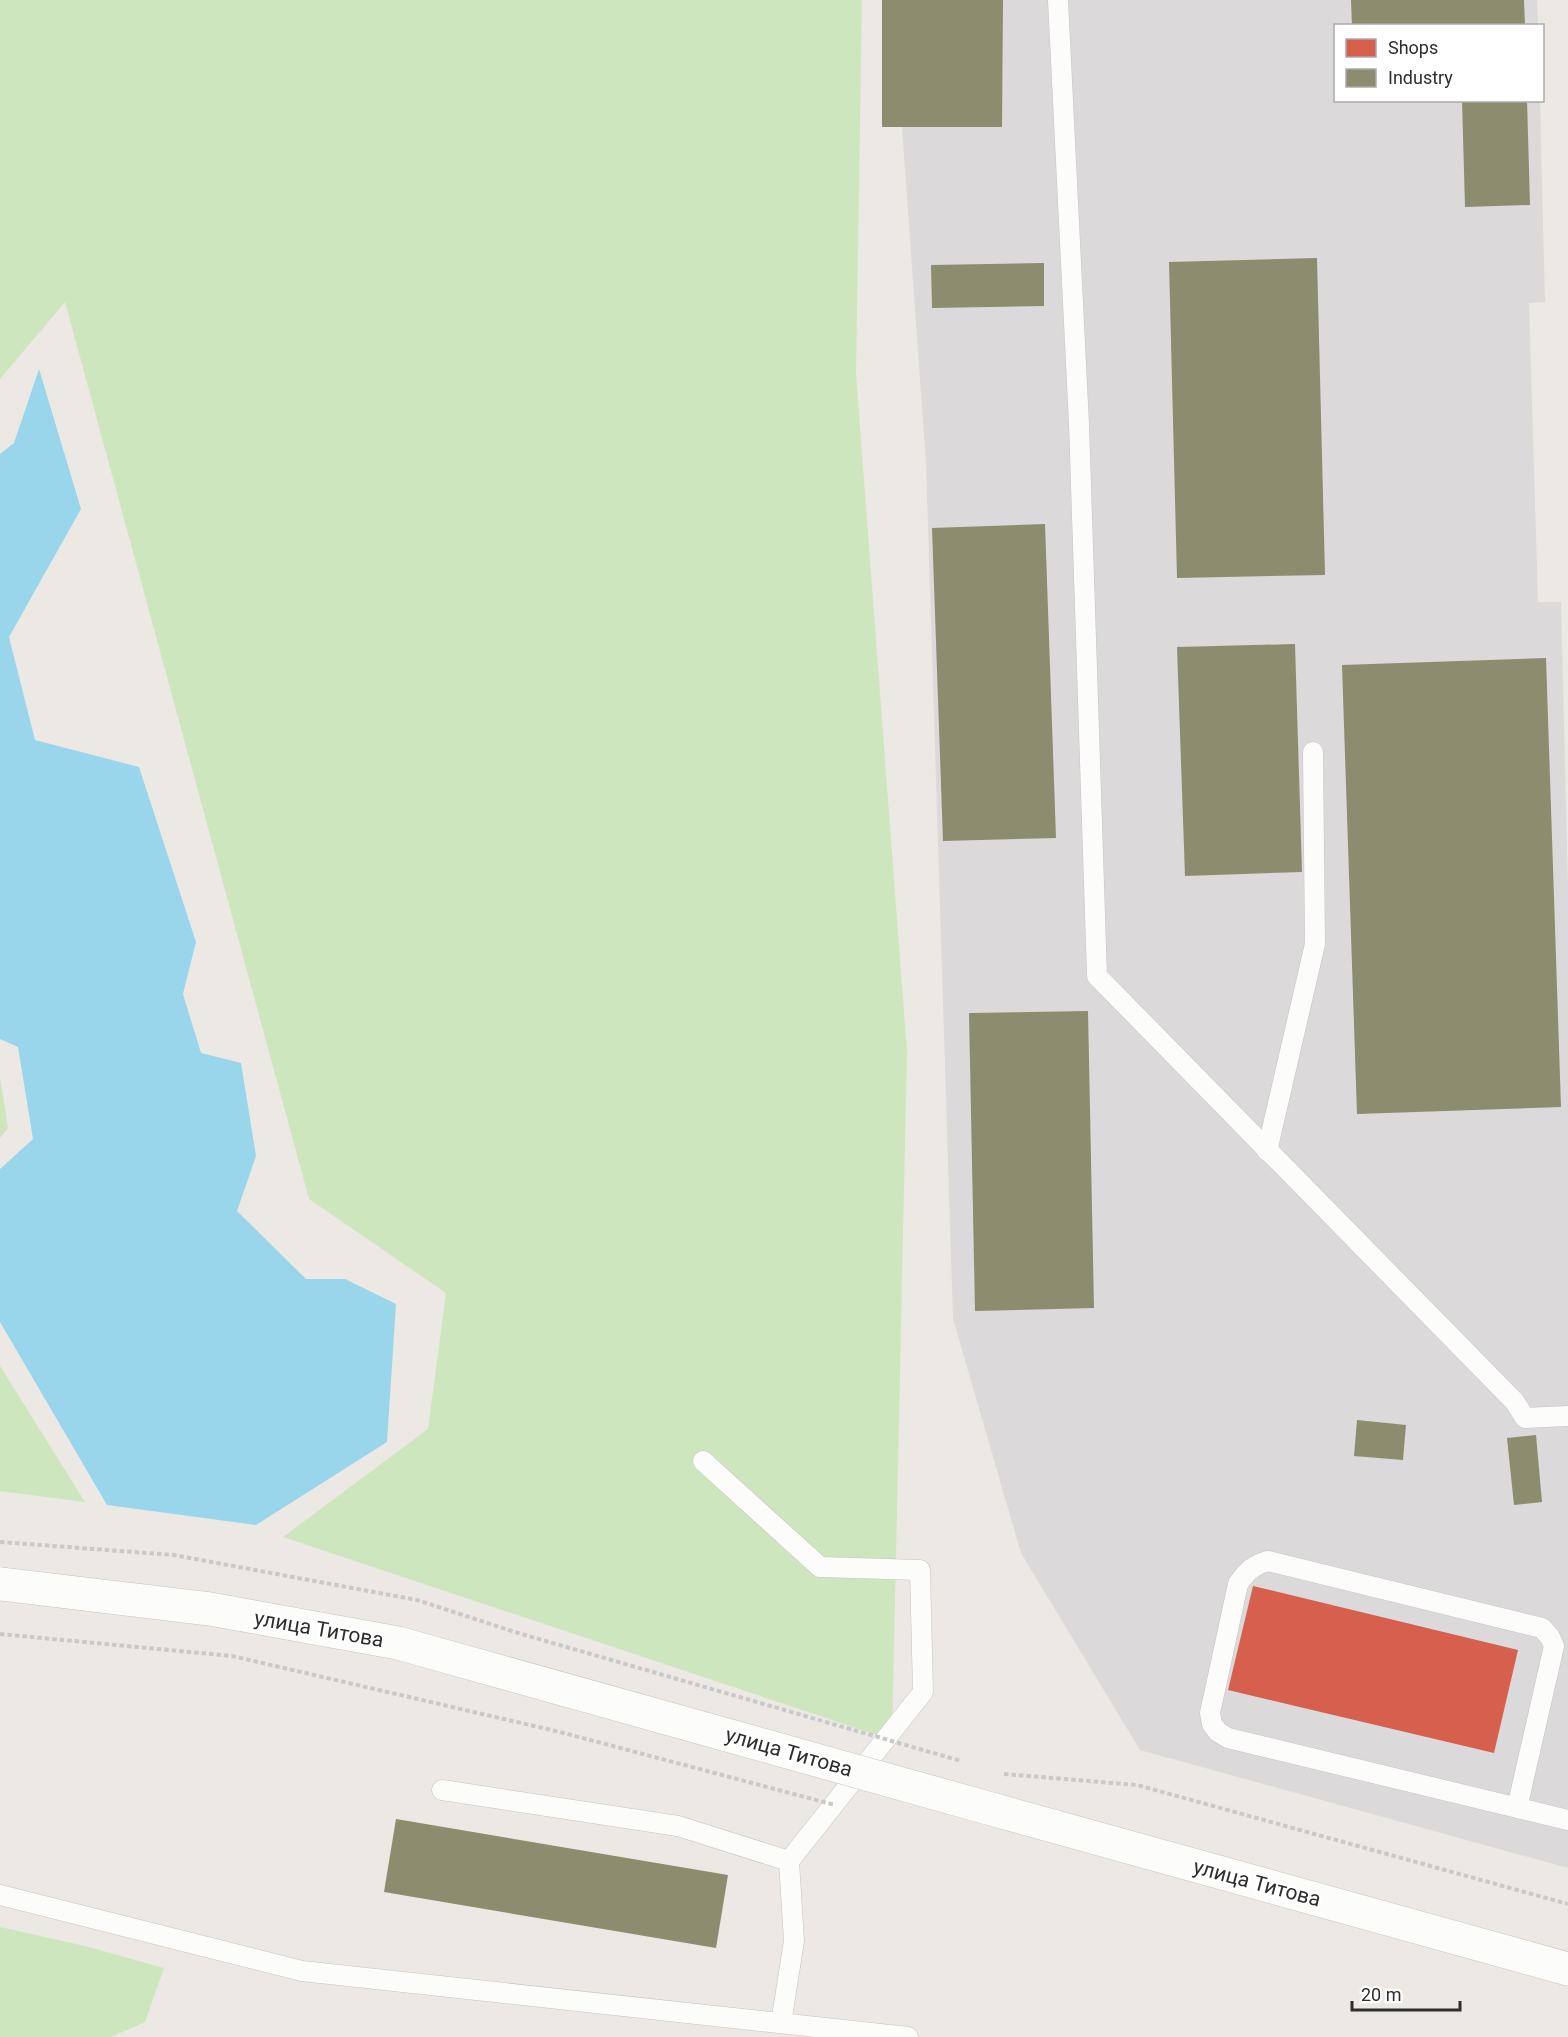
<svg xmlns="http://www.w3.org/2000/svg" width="1568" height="2037" font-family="Roboto,sans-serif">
	<rect width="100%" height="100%" fill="#ece8e4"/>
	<path fill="#dcd9db" d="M882,0H1537L1538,25L1336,26V100L1540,101L1545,302L1529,303L1538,602H1561L1568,887V1868L1140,1750L1021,1553L953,1319L926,463L902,127H882Z"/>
	<g fill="#cee6be">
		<path d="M0,0H862L856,374L907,1052L892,1740L283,1537L428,1429L446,1293L309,1199L65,302L0,379Z"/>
		<path d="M0,1077L8,1128L0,1138Z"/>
		<path d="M0,1366L85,1502L0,1491Z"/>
		<path d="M0,1927L85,1946L164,1968L145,2022L111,2037H0Z"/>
	</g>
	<path fill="#99d6ec" d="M39,369L81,509L9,637L35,740L139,767L196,942L183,994L201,1053L241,1063L256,1156L237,1211L306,1279H345L396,1304L387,1442L256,1525L107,1505L0,1322V1169L33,1139L18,1047L0,1039V454L14,443Z"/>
	<path fill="#d6604d" d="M1253,1586L1518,1650L1494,1753L1228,1690Z"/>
	<g fill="#8c8c6e">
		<path d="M882,0H1003L1002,127H882Z"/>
		<path d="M1351,0H1524L1525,26H1352Z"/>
		<path d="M1462,100H1527L1530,205L1465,207Z"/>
		<path d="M1317,258L1325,575L1177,578L1169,262Z"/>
		<path d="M1044,263V306L932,308L931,265Z"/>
		<path d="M1045,524L1056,838L943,841L932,528Z"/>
		<path d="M1295,644L1302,872L1185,876L1177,647Z"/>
		<path d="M1546,658L1561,1107L1357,1114L1342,665Z"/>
		<path d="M1088,1011L1094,1308L975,1311L969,1013Z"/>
		<path d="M1357,1420L1406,1425L1403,1460L1354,1456Z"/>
		<path d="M1536,1435L1542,1502L1514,1505L1507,1438Z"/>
		<path d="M396,1819L728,1875L716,1948L384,1892Z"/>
	</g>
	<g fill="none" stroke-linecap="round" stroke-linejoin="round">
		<defs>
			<g id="service">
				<path d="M1058,0L1079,424L1097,976L1515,1402L1525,1418L1568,1416"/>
				<path d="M1267,1151L1315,944L1313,752"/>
				<path d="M703,1461L820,1567L920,1570L923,1692L789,1861"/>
				<path d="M442,1790L678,1826L789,1861L794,1941L781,2023"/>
				<path d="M1517,1808L1554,1646L1550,1637L1542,1628L1268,1561C1253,1565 1247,1571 1238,1584L1210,1713L1212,1724L1218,1732L1228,1738L1568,1820"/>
				<path d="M0,1895L302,1971L908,2037"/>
			</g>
			<path id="secondary" d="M995,1810L1568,1969"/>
		</defs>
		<use href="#service" stroke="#c5c4c5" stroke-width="21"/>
		<use href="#secondary" stroke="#c5c4c5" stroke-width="34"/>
		<path stroke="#c9c9c8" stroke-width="4" stroke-dasharray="4.5 3" stroke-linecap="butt" d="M1004,1774L1137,1785L1568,1904"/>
		<use href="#service" stroke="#fcfcfb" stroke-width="20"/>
		<use href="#secondary" stroke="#fcfcfb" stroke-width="33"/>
		<defs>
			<path id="secondary-bridge" d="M0,1584L210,1609L398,1643L995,1810"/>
		</defs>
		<use href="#secondary-bridge" stroke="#c5c4c5" stroke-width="34" stroke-linecap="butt"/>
		<g stroke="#c9c9c8" stroke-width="4" stroke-dasharray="4.5 3" stroke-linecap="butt">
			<path d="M0,1542L174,1555L417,1600L518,1633L961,1761"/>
			<path d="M0,1634L232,1656L560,1732L835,1805"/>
		</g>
		<use href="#secondary-bridge" stroke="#fcfcfb" stroke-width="33"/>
	</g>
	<g text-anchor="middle" stroke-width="6" stroke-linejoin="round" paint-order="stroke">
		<g font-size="21" fill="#2e2e2e" stroke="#fff">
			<text transform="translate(319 1629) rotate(10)" y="7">улица Титова</text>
			<text transform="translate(789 1752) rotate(16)" y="7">улица Титова</text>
			<text transform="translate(1257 1883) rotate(15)" y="7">улица Титова</text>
		</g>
	</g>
	<rect x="1334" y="24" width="210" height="78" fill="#ffffff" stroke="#ababab" stroke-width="1.5"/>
	<rect x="1346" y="39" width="30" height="18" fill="#d6604d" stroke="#ababab" stroke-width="1.5"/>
	<text x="1388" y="54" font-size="18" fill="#2e2e2e">Shops</text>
	<rect x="1346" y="69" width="30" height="18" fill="#8c8c6e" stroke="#ababab" stroke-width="1.5"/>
	<text x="1388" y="84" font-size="18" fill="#2e2e2e">Industry</text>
	<path d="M1352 2001v9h108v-9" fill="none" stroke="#2e2e2e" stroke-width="3"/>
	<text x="1361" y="2001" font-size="18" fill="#2e2e2e" stroke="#ffffff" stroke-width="4.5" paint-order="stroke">20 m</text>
</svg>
